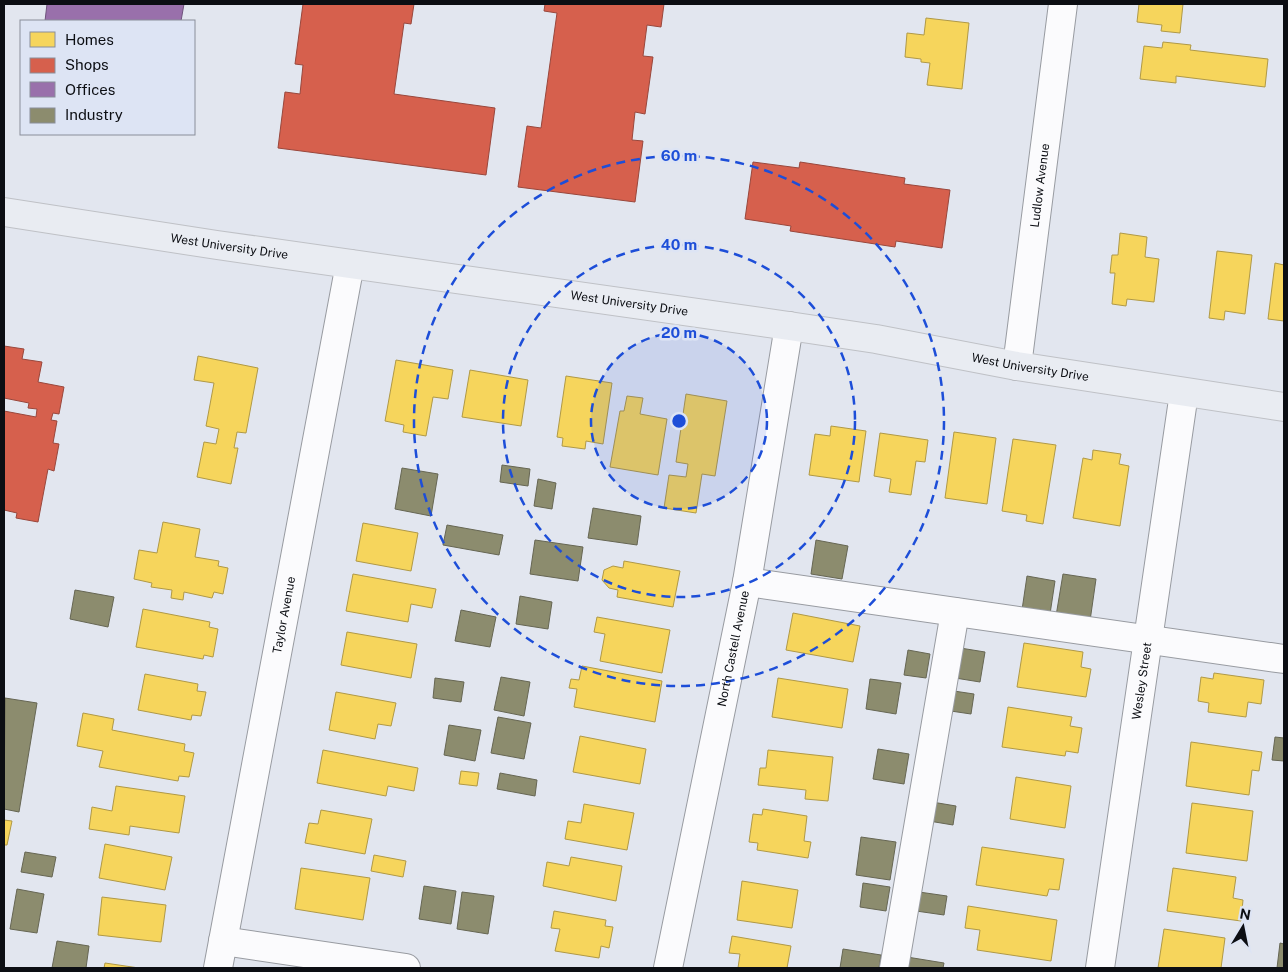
<svg xmlns="http://www.w3.org/2000/svg" width="1288" height="972" font-family="'Public Sans',sans-serif">
	<rect width="100%" height="100%" fill="#e2e6ef"/>
	<g fill="#f6d55c" stroke="#b09946">
		<path d="M1139,4H1183L1180,33L1161,31L1162,25L1137,22Z"/>
		<path d="M926,18L969,23L962,89L927,85L930,63L921,62V59L905,57L907,33L924,35Z"/>
		<path d="M1163,42L1191,45L1190,50L1268,59L1265,87L1176,76V83L1140,79L1144,46L1162,48Z"/>
		<path d="M1120,233L1147,237L1145,257L1159,259L1154,302L1127,299L1126,306L1112,304L1115,273H1110L1112,255H1118Z"/>
		<path d="M1217,251L1252,255L1245,314L1225,311L1224,320L1209,318Z"/>
		<path d="M1275,263L1284,265V321L1268,319Z"/>
		<path d="M198,356L258,368L246,433L237,432L234,448H238L231,484L197,477L204,442L216,444L219,429L206,426L214,383L194,380Z"/>
		<path d="M396,360L453,370L448,399L433,397L426,436L403,432L404,425L385,421Z"/>
		<path d="M470,370L528,380L521,426L462,417Z"/>
		<path d="M566,376L612,383L603,444L586,441L585,449L562,446L563,438L557,437Z"/>
		<path d="M686,394L727,401L715,476L702,474L696,513L664,508L669,475L686,477L688,464L676,462Z"/>
		<path d="M627,396L643,398L640,414L667,419L658,475L610,467L620,411H624Z"/>
		<path d="M831,426L866,431L859,482L809,475L815,434L830,436Z"/>
		<path d="M954,432L996,438L987,504L945,498Z"/>
		<path d="M880,433L928,440L925,462L916,461L911,495L889,492L891,479L874,476Z"/>
		<path d="M1013,439L1056,445L1043,524L1026,521L1027,515L1002,511Z"/>
		<path d="M1093,450L1121,454L1119,464L1129,466L1120,526L1073,518L1083,458L1092,460Z"/>
		<path d="M163,522L200,529L195,557L219,561L218,566L228,568L223,594L214,592L212,598L184,592L183,600L171,598L172,590L151,587L152,583L134,579L139,550L157,553Z"/>
		<path d="M363,523L418,533L411,571L356,561Z"/>
		<path d="M624,561L680,571L673,607L617,597L618,590L609,588L602,580L604,570L613,566L623,568Z"/>
		<path d="M353,574L436,589L432,608L411,604L408,622L346,611Z"/>
		<path d="M143,609L210,622L209,627L218,629L213,657L204,655L203,659L136,647Z"/>
		<path d="M793,613L860,626L853,662L786,650Z"/>
		<path d="M597,617L670,630L662,673L600,661L605,634L594,632Z"/>
		<path d="M347,632L417,644L411,678L341,665Z"/>
		<path d="M1024,643L1083,652L1081,667L1091,669L1086,697L1017,687Z"/>
		<path d="M582,666L662,681L655,722L574,707L577,689L569,688L571,679L579,680Z"/>
		<path d="M1214,673L1264,680L1261,704L1248,702L1246,717L1208,712L1209,703L1198,701L1201,677L1213,679Z"/>
		<path d="M145,674L198,684L197,691L206,692L201,716L192,715L191,720L138,710Z"/>
		<path d="M778,678L848,689L842,728L772,717Z"/>
		<path d="M336,692L396,703L391,726L378,724L375,739L329,730Z"/>
		<path d="M1008,707L1072,717L1070,726L1082,728L1078,753L1066,751L1065,756L1002,747Z"/>
		<path d="M83,713L114,719L112,730L185,744L184,751L194,753L189,777L179,776L178,781L99,767L103,751L77,746Z"/>
		<path d="M580,736L646,749L640,784L573,772Z"/>
		<path d="M1191,742L1262,752L1259,771L1252,770L1249,795L1186,786Z"/>
		<path d="M323,750L418,768L414,791L388,786L386,796L317,783Z"/>
		<path d="M768,750L833,757L828,801L805,799L806,790L758,785L760,768H766Z"/>
		<path d="M461,771L479,773L477,786L459,784Z"/>
		<path d="M1016,777L1071,786L1065,828L1010,819Z"/>
		<path d="M116,786L185,796L179,833L130,826L129,835L89,829L92,807L112,811Z"/>
		<path d="M1192,803L1253,811L1247,861L1186,853Z"/>
		<path d="M584,804L634,813L627,850L565,839L568,821L581,823Z"/>
		<path d="M763,809L807,816L804,841L811,842L808,858L757,850L758,843L749,842L753,814L762,815Z"/>
		<path d="M321,810L372,819L365,854L305,843L309,823L318,824Z"/>
		<path d="M4,820L12,821L7,845H4Z"/>
		<path d="M105,844L172,857L165,890L99,878Z"/>
		<path d="M982,847L1064,859L1059,890L1049,889L1047,896L976,885Z"/>
		<path d="M374,855L406,861L403,877L371,871Z"/>
		<path d="M571,857L622,866L616,901L543,886L547,862L569,866Z"/>
		<path d="M301,868L370,878L363,920L295,909Z"/>
		<path d="M1173,868L1236,877L1233,898L1243,900L1241,921L1167,911Z"/>
		<path d="M742,881L798,890L792,928L737,920Z"/>
		<path d="M102,897L166,905L161,942L98,935Z"/>
		<path d="M968,906L1057,920L1051,961L977,950L980,930L965,928Z"/>
		<path d="M554,911L606,920L605,926L613,927L609,948L601,946L599,958L555,951L560,929L551,928Z"/>
		<path d="M1164,929L1225,938L1221,968H1158Z"/>
		<path d="M732,936L791,946L787,968H738L740,954L729,953Z"/>
		<path d="M105,963L139,968H104Z"/>
	</g>
	<g fill="#d6604d" stroke="#99473c">
		<path d="M303,4H414L411,24L404,23L394,94L495,108L486,175L278,148L285,92L300,94L303,65L295,64Z"/>
		<path d="M545,4H664L661,27L647,25L643,56L653,57L645,114L635,112L632,140L643,141L635,202L518,187L527,126L541,128L557,13L544,11Z"/>
		<path d="M753,162L799,168L800,162L905,178L904,184L950,190L942,248L896,241L895,247L790,231L791,226L745,219Z"/>
		<path d="M4,346L24,349L22,359L42,362L38,382L64,387L59,414L53,413L51,420L57,421L53,443L59,444L54,471L48,469L38,522L16,518L17,513L4,510V411L36,417L37,409L28,408L29,403L4,398Z"/>
	</g>
	<path fill="#9970ab" stroke="#6f537d" d="M47,4H184L181,21H45Z"/>
	<g fill="#8c8c6e" stroke="#666653">
		<path d="M502,465L530,469L528,486L500,482Z"/>
		<path d="M402,468L438,474L431,516L395,509Z"/>
		<path d="M538,479L556,483L552,509L534,506Z"/>
		<path d="M593,508L641,516L637,545L588,538Z"/>
		<path d="M447,525L503,535L499,555L443,545Z"/>
		<path d="M535,540L583,547L578,581L530,574Z"/>
		<path d="M816,540L848,546L842,579L811,574Z"/>
		<path d="M1063,574L1096,579L1090,621L1056,616Z"/>
		<path d="M1027,576L1055,581L1050,614L1022,610Z"/>
		<path d="M75,590L114,597L108,627L70,619Z"/>
		<path d="M520,596L552,602L548,629L516,624Z"/>
		<path d="M461,610L496,617L490,647L455,641Z"/>
		<path d="M954,647L985,652L980,682L949,677Z"/>
		<path d="M908,650L930,654L926,678L904,675Z"/>
		<path d="M501,677L530,682L524,716L494,710Z"/>
		<path d="M435,678L464,682L461,702L433,698Z"/>
		<path d="M870,679L901,683L896,714L866,709Z"/>
		<path d="M947,690L974,694L971,714L944,710Z"/>
		<path d="M5,698L37,703L19,812L4,809Z"/>
		<path d="M498,717L531,723L524,759L491,753Z"/>
		<path d="M449,725L481,730L475,761L444,755Z"/>
		<path d="M1275,737L1284,738V761L1272,760Z"/>
		<path d="M878,749L909,754L904,784L873,779Z"/>
		<path d="M500,773L537,780L535,796L497,789Z"/>
		<path d="M932,802L956,806L953,825L929,821Z"/>
		<path d="M861,837L896,842L890,880L856,875Z"/>
		<path d="M25,852L56,857L52,877L21,872Z"/>
		<path d="M863,883L890,887L886,911L860,907Z"/>
		<path d="M424,886L456,891L451,924L419,919Z"/>
		<path d="M17,889L44,894L37,933L10,929Z"/>
		<path d="M462,892L494,896L488,934L457,929Z"/>
		<path d="M919,892L947,896L944,915L916,911Z"/>
		<path d="M57,941L89,946L86,968H52Z"/>
		<path d="M1280,943L1284,944V968H1277Z"/>
		<path d="M843,949L881,955L879,968H840Z"/>
		<path d="M907,957L944,963L943,968H905Z"/>
	</g>
	<g fill="none" stroke-linecap="round" stroke-linejoin="round">
		<defs>
			<g id="minor">
				<path id="s1" d="M1017,366L1063,4"/>
				<path d="M747,582L1284,659"/>
				<path d="M223,941L406,968"/>
				<path id="s2" d="M218,968L350,264"/>
				<path id="s3" d="M668,968L747,582L789,326"/>
				<path d="M894,968L955,612"/>
				<path id="s4" d="M1100,968L1184,393"/>
			</g>
			<g id="major">
				<path id="s5" d="M4,212L217,245L789,326L876,339L1017,366L1284,407"/>
			</g>
		</defs>
		<use href="#minor" stroke="#989ba1" stroke-width="30"/>
		<use href="#major" stroke="#bfc1c6" stroke-width="30"/>
		<use href="#minor" stroke="#fbfbfd" stroke-width="28"/>
		<use href="#major" stroke="#e9ecf2" stroke-width="28"/>
	</g>
	<circle cx="679" cy="421" r="88" fill="#1d4ed8" fill-opacity=".12"/>
	<g fill="none" stroke="#1d4ed8" stroke-width="2.5" stroke-dasharray="9 6">
		<circle cx="679" cy="421" r="88"/>
		<circle cx="679" cy="421" r="176"/>
		<circle cx="679" cy="421" r="265"/>
	</g>
	<g text-anchor="middle" stroke-width="5" stroke-linejoin="round" paint-order="stroke">
		<g font-size="12" fill="#0c0e13" stroke="#dde4f4">
			<text dy="4" stroke="none"><textPath href="#s1" startOffset="182">Ludlow Avenue</textPath></text>
			<text dy="4" stroke="none"><textPath href="#s5" startOffset="228">West University Drive</textPath></text>
			<text dy="4" stroke="none"><textPath href="#s5" startOffset="632">West University Drive</textPath></text>
			<text dy="4" stroke="none"><textPath href="#s5" startOffset="1038">West University Drive</textPath></text>
			<text dy="4" stroke="none"><textPath href="#s2" startOffset="359">Taylor Avenue</textPath></text>
			<text dy="4" stroke="none"><textPath href="#s3" startOffset="326">North Castell Avenue</textPath></text>
			<text dy="4" stroke="none"><textPath href="#s4" startOffset="290">Wesley Street</textPath></text>
		</g>
	</g>
	<circle cx="679" cy="421" r="8" fill="#1d4ed8" stroke="#dde4f4" stroke-width="2.5"/>
	<g font-size="15" text-anchor="middle" font-weight="bold" fill="#1d4ed8" stroke="#dde4f4" stroke-width="5" stroke-linejoin="round" paint-order="stroke">
		<text x="679" y="161">60 m</text>
		<text x="679" y="250">40 m</text>
		<text x="679" y="338">20 m</text>
	</g>
	<rect width="1288" height="972" fill="none" stroke="#0c0e13" stroke-width="10"/>
	<rect x="20" y="20" width="175" height="115" fill="#dde4f4" stroke="#898e9a"/>
	<rect x="30" y="32" width="25" height="15" fill="#f6d55c" stroke="#898e9a"/>
	<text x="65" y="45" font-size="15" fill="#0c0e13">Homes</text>
	<rect x="30" y="58" width="25" height="15" fill="#d6604d" stroke="#898e9a"/>
	<text x="65" y="70" font-size="15" fill="#0c0e13">Shops</text>
	<rect x="30" y="82" width="25" height="15" fill="#9970ab" stroke="#898e9a"/>
	<text x="65" y="95" font-size="15" fill="#0c0e13">Offices</text>
	<rect x="30" y="108" width="25" height="15" fill="#8c8c6e" stroke="#898e9a"/>
	<text x="65" y="120" font-size="15" fill="#0c0e13">Industry</text>
	<g transform="translate(1243 927) rotate(10)" stroke="#dde4f4" stroke-width="4" paint-order="stroke">
	<path d="M0-4L9 19L0 12L-9 19Z" fill="#0c0e13"/>
	<text y="-8" font-size="14" font-weight="bold" text-anchor="middle" fill="#0c0e13">N</text>
	</g>
</svg>
